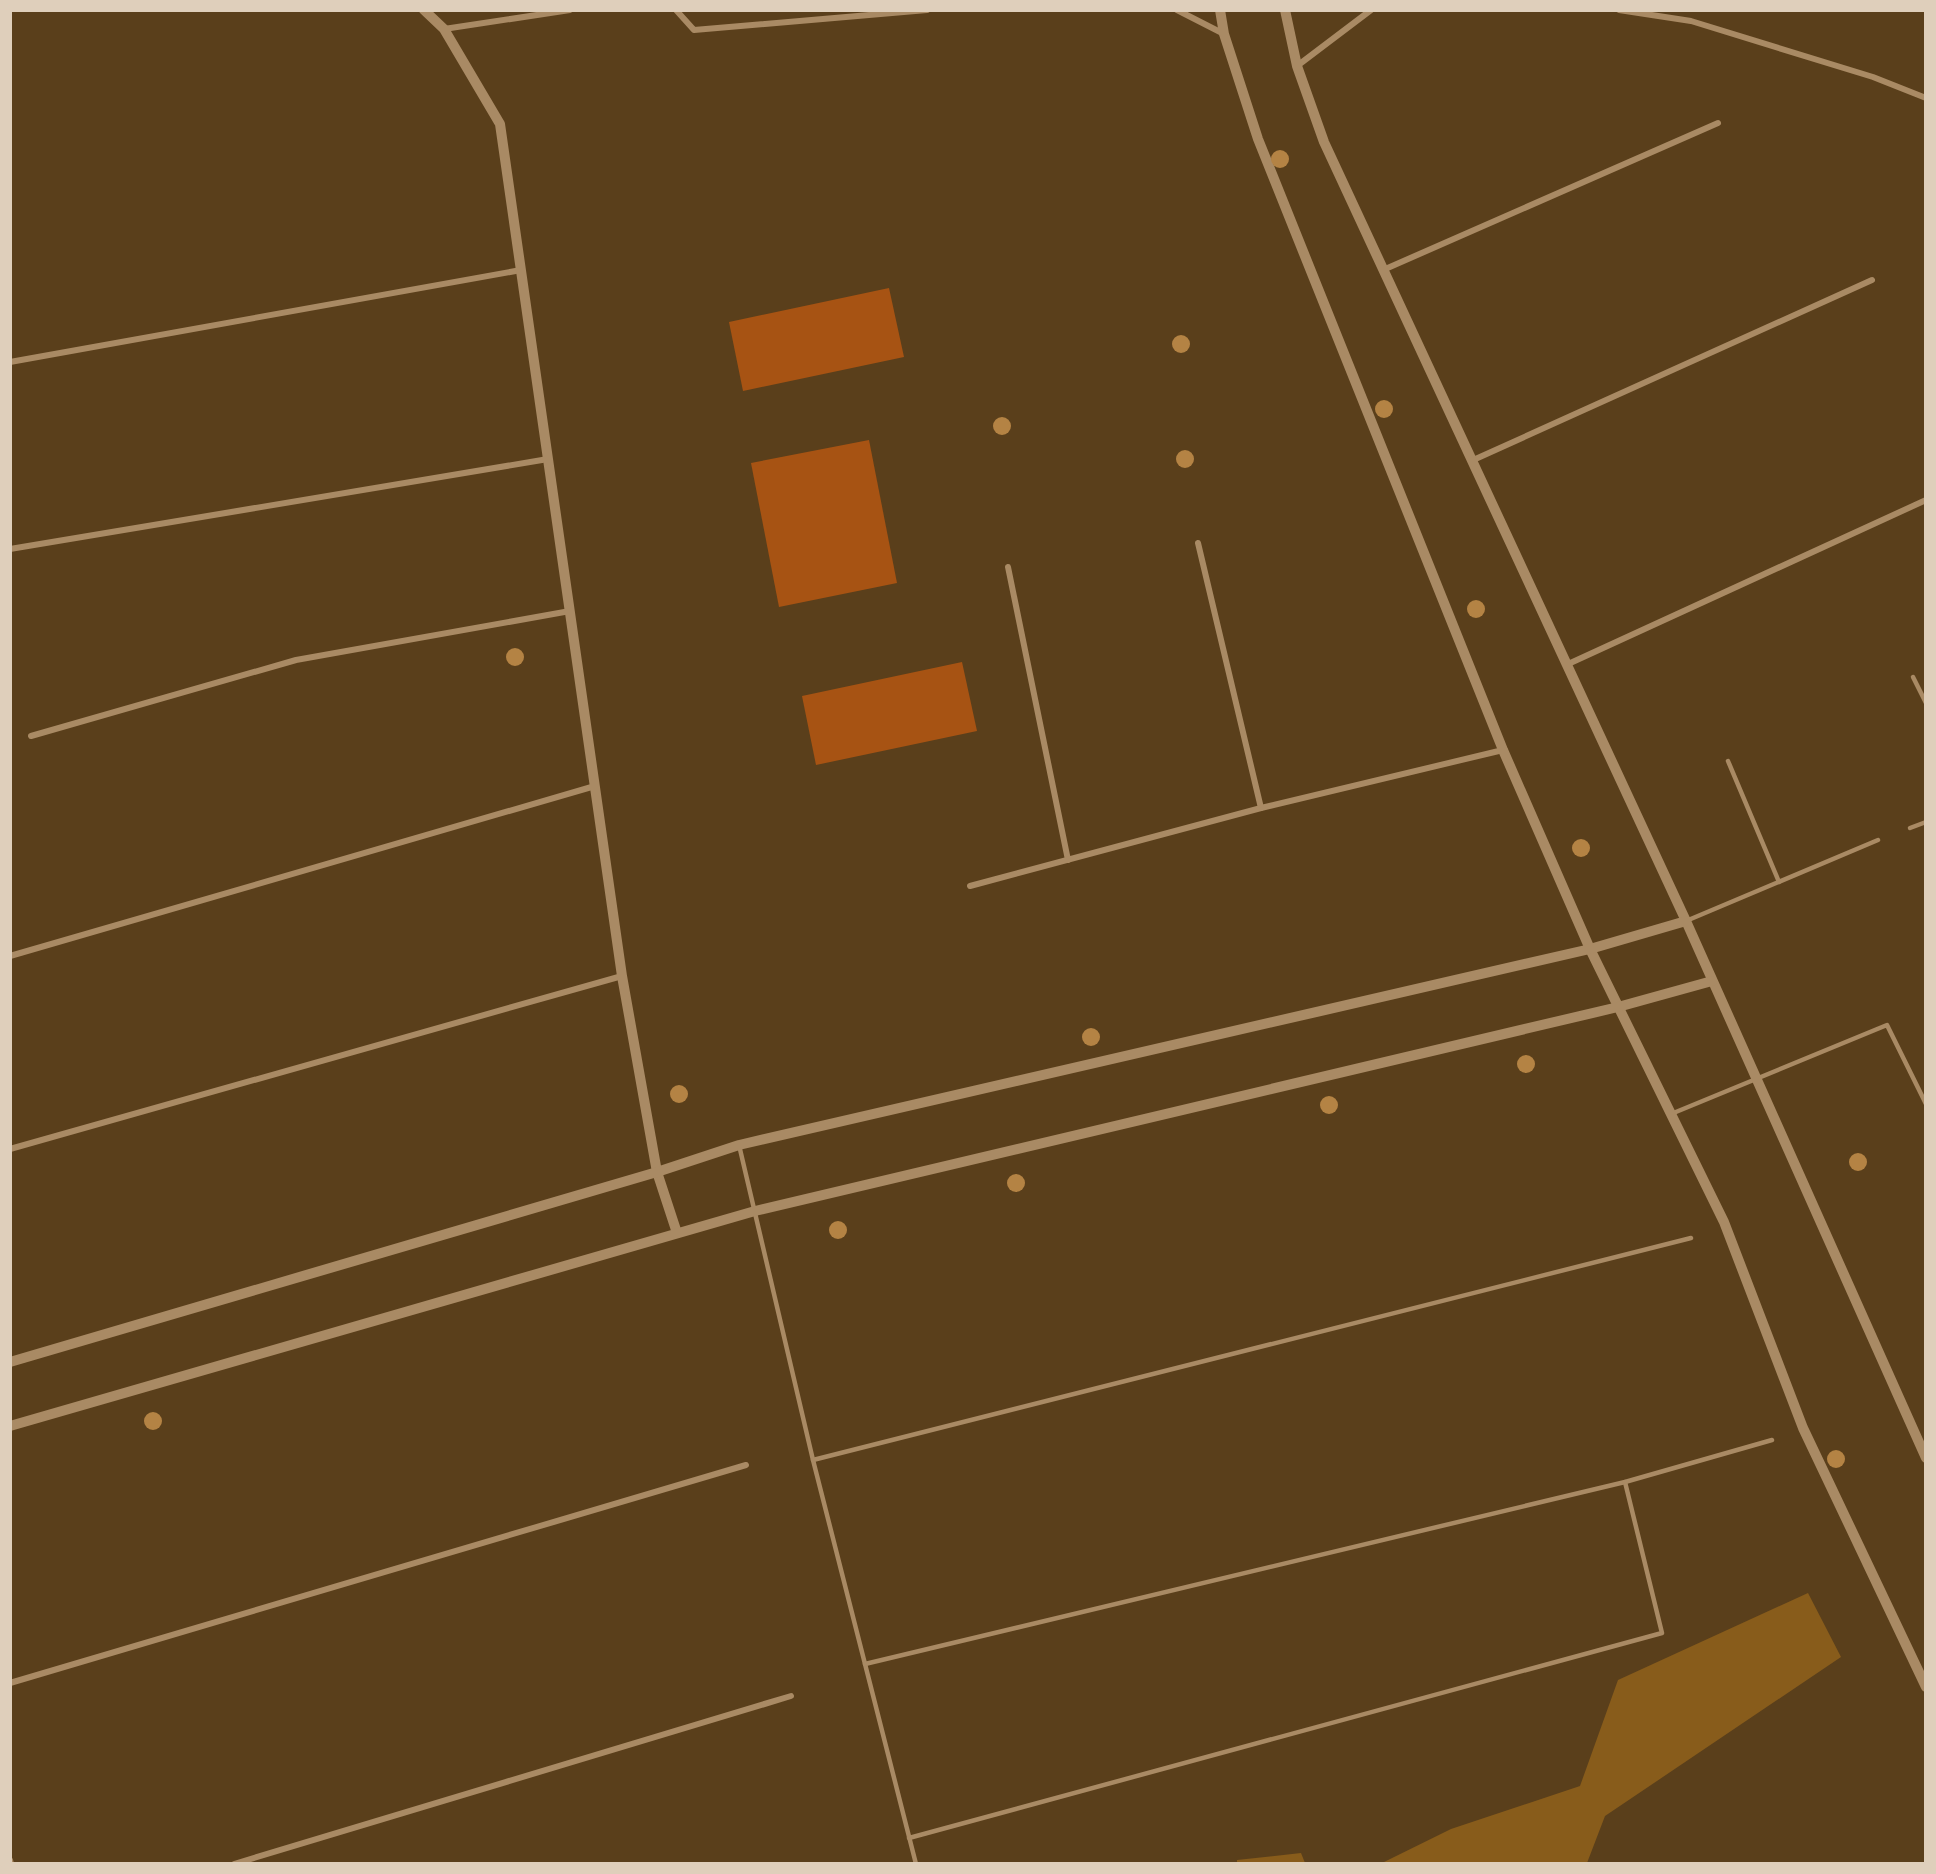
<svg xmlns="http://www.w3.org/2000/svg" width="1936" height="1874" font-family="'PT Sans',sans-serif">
	<rect width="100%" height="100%" fill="#5a3f1b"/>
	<g fill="#885c1b">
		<path d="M1808,1593L1841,1657L1605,1816L1587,1863H1382L1451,1829L1580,1786L1618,1680Z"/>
		<path d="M1301,1853L1305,1863H1237V1860Z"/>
	</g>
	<g fill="#a75313">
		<path d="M889,288L904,357L743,391L729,322Z"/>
		<path d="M869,440L897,583L779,607L751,463Z"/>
		<path d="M962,662L977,731L816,765L802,696Z"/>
	</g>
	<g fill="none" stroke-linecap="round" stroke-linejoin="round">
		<g stroke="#a98a64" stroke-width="4.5">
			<path d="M1913,677L1926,703"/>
			<path d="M1728,761L1779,882"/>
			<path d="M1910,828L1926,822"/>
			<path d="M1686,921L1878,840"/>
			<path d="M1671,1114L1887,1025L1926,1104"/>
			<path d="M739,1145L813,1460L916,1864"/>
			<path d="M813,1460L1691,1238"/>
			<path d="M865,1664L1625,1482L1772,1440"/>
			<path d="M909,1838L1662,1633L1625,1482"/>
		</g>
		<g stroke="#a98a64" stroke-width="6">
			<path d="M676,10L694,30L927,10"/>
			<path d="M1177,10L1224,34"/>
			<path d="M1619,10L1691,21L1873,77L1926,98"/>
			<path d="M444,29L570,10"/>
			<path d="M1297,66L1371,10"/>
			<path d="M1383,270L1718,123"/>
			<path d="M10,362L521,270"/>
			<path d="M1471,461L1872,280"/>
			<path d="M1198,543L1261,808"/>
			<path d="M10,549L548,459"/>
			<path d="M1008,567L1068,860"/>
			<path d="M1566,665L1926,500"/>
			<path d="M31,736L296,660L570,611"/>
			<path d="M970,886L1261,808L1503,750"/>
			<path d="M10,956L595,786"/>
			<path d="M10,1149L622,976"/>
			<path d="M10,1683L746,1465"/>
			<path d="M10,1860L11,1864"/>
			<path d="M234,1864L791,1696"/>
		</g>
		<g stroke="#a98a64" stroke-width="10">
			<path d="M424,10L444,29L500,124L622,976L657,1172L677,1233"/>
			<path d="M1220,10L1224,34L1258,139L1503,750L1590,949L1724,1222L1803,1428L1926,1687"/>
			<path d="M1285,10L1297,66L1324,142L1686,921L1926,1458"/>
			<path d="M10,1362L657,1172L739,1145L1590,949L1686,921"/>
			<path d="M10,1426L755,1211L1618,1007L1712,981"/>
		</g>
	</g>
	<g fill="#b48344">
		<circle cx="1280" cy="159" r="9"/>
		<circle cx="1181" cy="344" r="9"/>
		<circle cx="1384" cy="409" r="9"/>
		<circle cx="1002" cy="426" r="9"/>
		<circle cx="1185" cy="459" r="9"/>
		<circle cx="1476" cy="609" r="9"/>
		<circle cx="515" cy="657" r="9"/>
		<circle cx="1581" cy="848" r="9"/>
		<circle cx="1091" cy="1037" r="9"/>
		<circle cx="1526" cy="1064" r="9"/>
		<circle cx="679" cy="1094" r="9"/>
		<circle cx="1329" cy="1105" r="9"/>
		<circle cx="1858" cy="1162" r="9"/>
		<circle cx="1016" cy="1183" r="9"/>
		<circle cx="838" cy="1230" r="9"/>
		<circle cx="153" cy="1421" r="9"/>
		<circle cx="1836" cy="1459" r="9"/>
	</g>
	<rect width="1936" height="1874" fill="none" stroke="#dfcfbb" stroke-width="24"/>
</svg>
